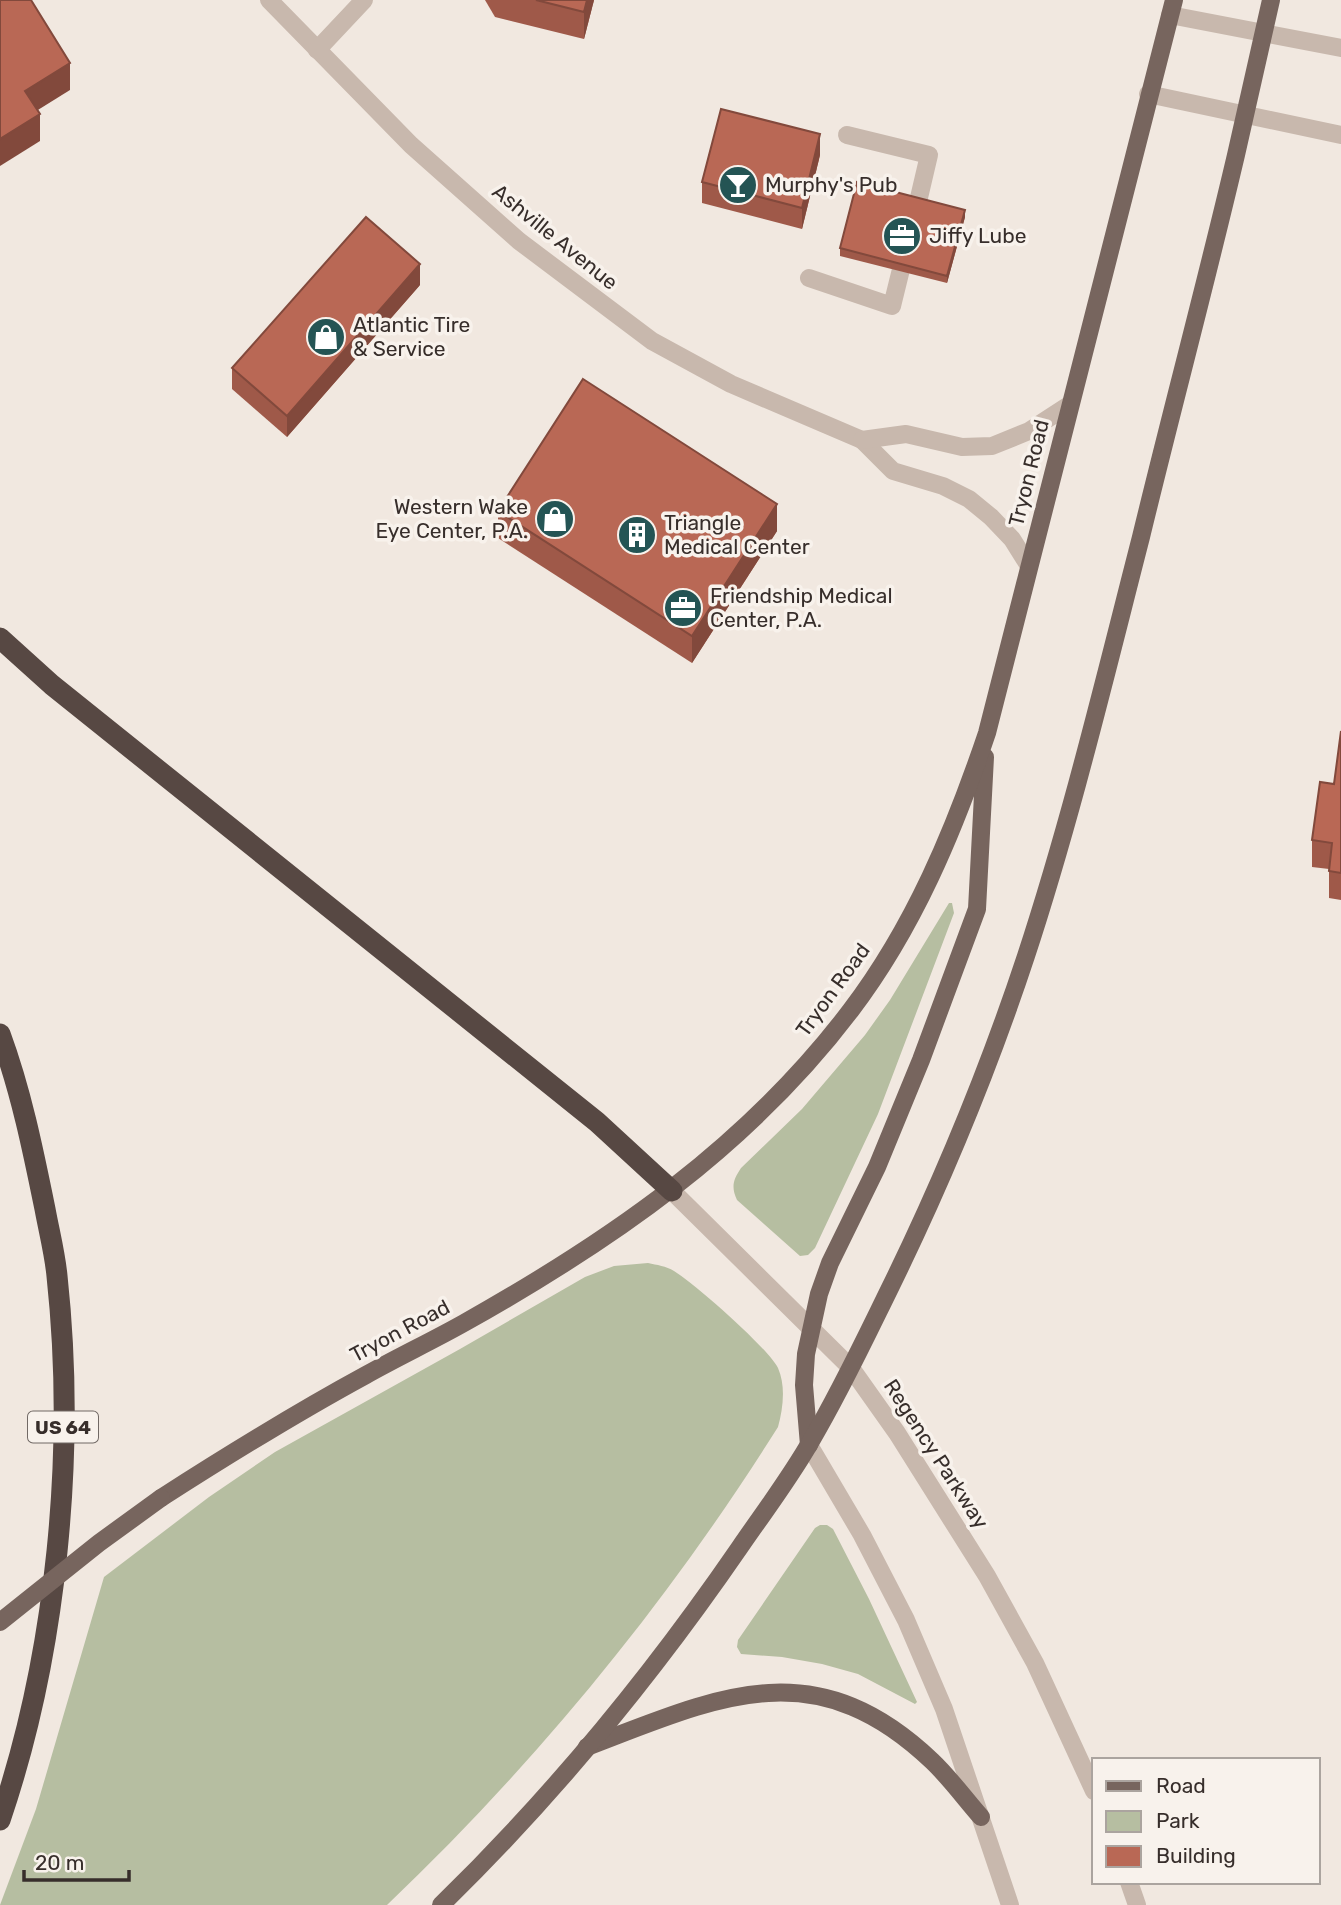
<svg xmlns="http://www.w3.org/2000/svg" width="1341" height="1905" font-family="Rubik,sans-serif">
	<rect width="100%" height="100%" fill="#f1e8e0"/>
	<g fill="#b6bea1">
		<path d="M949,903H952L954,913L878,1114L815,1248L808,1255L800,1256L737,1200C731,1187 733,1180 741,1168L802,1109L865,1035L890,1000Z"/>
		<path d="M648,1263C657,1265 666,1266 674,1271C694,1283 768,1348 778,1368C786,1386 783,1409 778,1427C668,1602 537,1762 387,1905H0L36,1809L104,1577L209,1497L275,1452L460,1349L585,1277L614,1266Z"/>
		<path d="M820,1525H827L833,1529L869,1599L917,1702L915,1704L858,1674L822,1664L782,1657L741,1654L737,1647L738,1640L815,1528Z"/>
	</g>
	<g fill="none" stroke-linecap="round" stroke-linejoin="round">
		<g stroke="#c8b8ad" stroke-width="18">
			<path d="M269,0L411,145L519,241L652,341L731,384L862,440L893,471L943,486L969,499L991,517L1012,539L1029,566"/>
			<path d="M1170,15L1341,48"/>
			<path d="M317,50L364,0"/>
			<path d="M1148,94L1341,135"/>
			<path d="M847,135L929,155L914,219"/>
			<path d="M809,278L892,306L906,249"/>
			<path d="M862,440L906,434L962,447L992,446L1029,431L1069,405"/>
			<path d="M672,1191L851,1368L897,1433L987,1576L1035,1663L1094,1791"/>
			<path d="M809,1445L862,1535L906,1620L944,1709L1010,1905"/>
			<path d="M1129,1882L1137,1905"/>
		</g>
		<g stroke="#77655e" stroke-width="18">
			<path d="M809,1445L804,1385L806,1354L819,1294L830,1263L877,1167L921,1060L977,909L985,757"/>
			<path d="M161,1498C228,1455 296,1413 366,1375C398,1357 432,1341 464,1323C612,1240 748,1146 851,1010C914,927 954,831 987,733L1174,0"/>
			<path d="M587,1747C718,1697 814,1649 932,1761C950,1778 965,1799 981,1817"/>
			<path d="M441,1905C552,1797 652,1675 740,1547C764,1512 790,1478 811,1441C840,1392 864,1341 889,1290C942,1182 988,1071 1026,956C1071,819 1105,677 1141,537C1172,409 1206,283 1236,155C1248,104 1259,52 1271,0"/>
		</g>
		<g stroke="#574843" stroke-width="21">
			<path d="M0,638L52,685L597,1122L672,1191"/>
			<path d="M0,1034C21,1091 33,1150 45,1209C49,1231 55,1254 57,1276C76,1452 57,1653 0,1820"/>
		</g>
		<path stroke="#77655e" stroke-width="18" d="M0,1622L99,1543L161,1498"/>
	</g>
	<g fill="#9f5949">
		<path d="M485,0H594L584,39L495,17Z"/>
		<path d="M820,155L802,229L702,203V182Z"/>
		<path d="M965,217L947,283L840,256V248Z"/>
		<path d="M420,285L287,437L232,389V368Z"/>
		<path d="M498,511L777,531L692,663L498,538Z"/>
		<path d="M1341,731V900L1329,898V869L1312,867V840L1334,784Z"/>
	</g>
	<g fill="#82493c">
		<path d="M587,0H594L584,39V12Z"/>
		<path d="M70,63V90L25,118V91Z"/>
		<path d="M40,114V141L0,166V139Z"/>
		<path d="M820,134V155L802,229V208Z"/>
		<path d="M965,210V217L947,283V276Z"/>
		<path d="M420,264V285L287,437V416Z"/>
		<path d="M777,504V531L692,663V636Z"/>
	</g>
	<g fill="#b96855" stroke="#82493c" stroke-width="2">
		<path d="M0,0H31L70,63L25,91L40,114L0,139Z"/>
		<path d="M536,0H587L584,12Z"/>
		<path d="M721,109L820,134L802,208L702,182Z"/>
		<path d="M857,182L965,210L947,276L840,248Z"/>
		<path d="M366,217L420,264L287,416L232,368Z"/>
		<path d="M583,379L777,504L692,636L498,511Z"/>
		<path d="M1341,731V873L1329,871L1332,843L1312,840L1320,782L1334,784Z"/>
	</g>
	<defs>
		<symbol id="bar-disc" viewBox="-11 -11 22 22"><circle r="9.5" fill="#245454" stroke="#f8f2ec"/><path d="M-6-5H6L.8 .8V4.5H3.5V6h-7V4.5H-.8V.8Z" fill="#fff"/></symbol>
		<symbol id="office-disc" viewBox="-11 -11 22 22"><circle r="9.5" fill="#245454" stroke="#f8f2ec"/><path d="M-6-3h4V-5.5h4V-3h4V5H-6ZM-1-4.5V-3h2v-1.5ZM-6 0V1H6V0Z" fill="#fff"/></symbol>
		<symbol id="shop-disc" viewBox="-11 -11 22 22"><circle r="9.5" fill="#245454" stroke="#f8f2ec"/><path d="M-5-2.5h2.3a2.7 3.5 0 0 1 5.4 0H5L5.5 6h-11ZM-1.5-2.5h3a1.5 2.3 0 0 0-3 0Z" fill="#fff"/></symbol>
		<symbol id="building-disc" viewBox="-11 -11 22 22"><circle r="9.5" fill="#245454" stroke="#f8f2ec"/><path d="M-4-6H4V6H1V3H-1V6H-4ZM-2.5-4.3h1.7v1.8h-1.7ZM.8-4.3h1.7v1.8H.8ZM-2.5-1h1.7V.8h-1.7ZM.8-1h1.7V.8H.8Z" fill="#fff"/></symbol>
	</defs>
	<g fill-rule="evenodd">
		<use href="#bar-disc" x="716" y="163" width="44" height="44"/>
		<use href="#office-disc" x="880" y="214" width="44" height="44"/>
		<use href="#shop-disc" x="304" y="315" width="44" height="44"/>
		<use href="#shop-disc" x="533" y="497" width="44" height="44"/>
		<use href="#building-disc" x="615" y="513" width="44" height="44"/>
		<use href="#office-disc" x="661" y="586" width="44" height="44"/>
	</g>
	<g text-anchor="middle" stroke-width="7" stroke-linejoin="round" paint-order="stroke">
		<rect fill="#f8f2ec" stroke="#716965" stroke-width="2" x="28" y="1411.5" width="70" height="31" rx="5"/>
		<g font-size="19" font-weight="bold" fill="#372e2b">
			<text x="63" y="1434">US 64</text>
		</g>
		<g font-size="21" fill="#372e2b" stroke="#f8f2ec" text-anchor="start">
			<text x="765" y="192">Murphy's Pub</text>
			<text x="929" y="243">Jiffy Lube</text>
			<text x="353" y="332">Atlantic Tire<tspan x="353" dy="24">&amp; Service</tspan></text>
			<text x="528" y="514" text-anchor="end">Western Wake<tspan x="528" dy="24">Eye Center, P.A.</tspan></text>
			<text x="664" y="530">Triangle<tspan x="664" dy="24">Medical Center</tspan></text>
			<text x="710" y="603">Friendship Medical<tspan x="710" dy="24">Center, P.A.</tspan></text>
		</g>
		<g font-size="21" fill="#372e2b" stroke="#f8f2ec">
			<text transform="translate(555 237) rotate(39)" y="7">Ashville Avenue</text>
			<text transform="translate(1029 473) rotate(-76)" y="7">Tryon Road</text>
			<text transform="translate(833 990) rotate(-54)" y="7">Tryon Road</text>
			<text transform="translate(400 1331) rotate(-28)" y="7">Tryon Road</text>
			<text transform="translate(936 1454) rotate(57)" y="7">Regency Parkway</text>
		</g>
	</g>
	<rect x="1092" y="1758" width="228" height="126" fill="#f8f2ec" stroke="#aba49f" stroke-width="2"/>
	<rect x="1106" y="1781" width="35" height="10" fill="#77655e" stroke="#aba49f" stroke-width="2"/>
	<text x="1156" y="1793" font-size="21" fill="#372e2b">Road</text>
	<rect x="1106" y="1811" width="35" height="21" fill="#b6bea1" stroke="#aba49f" stroke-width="2"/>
	<text x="1156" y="1828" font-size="21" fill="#372e2b">Park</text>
	<rect x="1106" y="1846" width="35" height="21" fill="#b96855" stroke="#aba49f" stroke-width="2"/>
	<text x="1156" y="1863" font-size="21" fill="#372e2b">Building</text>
	<path d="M24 1870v10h105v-10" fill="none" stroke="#372e2b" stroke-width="3.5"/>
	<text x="35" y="1870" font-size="21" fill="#372e2b" stroke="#f8f2ec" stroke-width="5" paint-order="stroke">20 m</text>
</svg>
